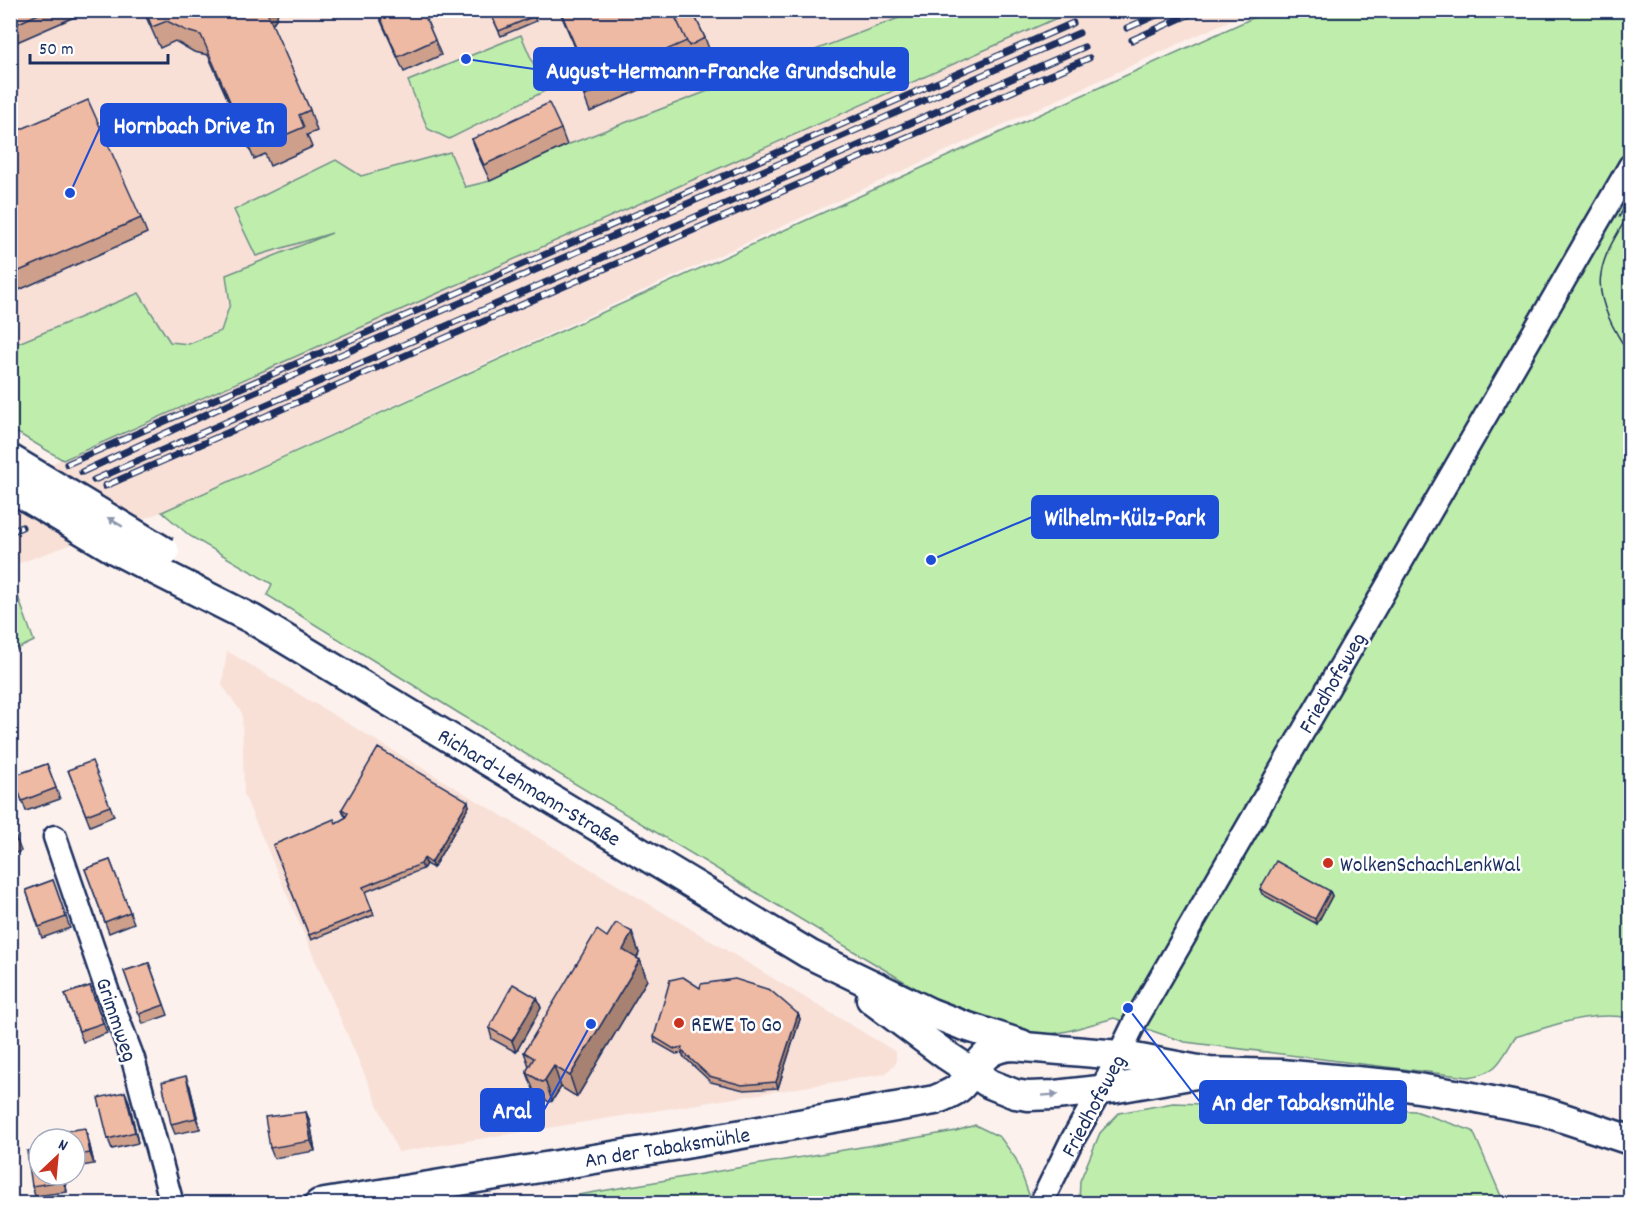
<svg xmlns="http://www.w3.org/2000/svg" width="1641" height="1214" font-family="Dekko,sans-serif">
	<rect width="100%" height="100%" fill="#fcf1ed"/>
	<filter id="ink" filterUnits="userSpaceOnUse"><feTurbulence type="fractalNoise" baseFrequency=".0167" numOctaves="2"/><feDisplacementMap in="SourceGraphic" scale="12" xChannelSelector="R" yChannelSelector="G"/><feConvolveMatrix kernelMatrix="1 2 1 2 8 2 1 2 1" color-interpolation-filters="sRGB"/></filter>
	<g filter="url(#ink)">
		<g fill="#f8e0d7">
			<path d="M11,11H1250L162,512L11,566V483L62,459L11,429Z"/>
			<path d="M227,651L896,1052V1063L885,1074L398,1152L244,795L242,713L222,685Z"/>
		</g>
		<g fill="#bfeeac" stroke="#6d8e85" stroke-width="1.5">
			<path d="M1067,10L1068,13L63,460L11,429V346L139,293L170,342L189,344L221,331L230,304L226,275L332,233L256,256L234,210L336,160L361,176L450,152L465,187L490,181L567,145L917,11Z"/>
			<path d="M1268,11H1630V1018C1591,1010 1553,1026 1515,1037C1501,1060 1497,1074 1468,1077L1185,1042L1114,1018L1068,1031L1045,1035L1013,1030L935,1000L504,741L267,595L272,584L190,536L162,512Z"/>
			<path d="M521,35L545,91L449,139L428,129L408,81Z"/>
			<path d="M11,577L34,641L11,652H10Z"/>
			<path d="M1173,1103L1415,1111L1473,1131L1504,1203H1079L1080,1181L1100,1133L1119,1113Z"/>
			<path d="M975,1125L1000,1137L1016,1159L1032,1203H531L956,1131Z"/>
		</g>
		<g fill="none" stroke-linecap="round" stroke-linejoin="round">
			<defs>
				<g id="minor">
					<path d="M55,837L108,993L133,1059L172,1204"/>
					<path d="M1047,1204L1044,1197L1070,1144L1107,1079L1135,1022L1630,166"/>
				</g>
				<g id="major">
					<path d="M145,565L252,619L809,954L931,1013L962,1025L1021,1044"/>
					<path d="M871,999L946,1055L990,1084L1015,1094L1028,1096L1055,1095L1117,1088L1196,1074"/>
					<path d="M319,1204L674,1146L935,1100C944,1096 954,1093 961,1086C980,1066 981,1048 1013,1046L1119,1055L1209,1072L1281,1074L1399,1085L1462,1095L1542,1111L1630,1140"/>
				</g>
			</defs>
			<use href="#minor" stroke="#1b2f5e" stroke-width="27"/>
			<use href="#major" stroke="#1b2f5e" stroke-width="33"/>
			<use href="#minor" stroke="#fff" stroke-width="22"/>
			<use href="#major" stroke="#fff" stroke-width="28"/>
			<g stroke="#1b2f5e" stroke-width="1.5">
				<path d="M1630,212C1619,231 1604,252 1601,274C1596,301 1616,334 1630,355"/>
				<path d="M1619,217L1630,198"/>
			</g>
			<defs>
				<g id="rail">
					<path d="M1121,15L1131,10"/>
					<path d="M1127,28L1168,10"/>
					<path d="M1132,40L1199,10"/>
					<path d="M67,464L1073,23"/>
					<path d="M82,472L237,400L1079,33"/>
					<path d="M94,480L1084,47"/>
					<path d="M105,486L1089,58"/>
					<path d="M10,520H11"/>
					<path d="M10,532L22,527"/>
				</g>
			</defs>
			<use href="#rail" stroke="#1b2f5e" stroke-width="7"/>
			<use href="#rail" stroke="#fff" stroke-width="4.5" stroke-dasharray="14" stroke-linecap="butt"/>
			<defs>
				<g id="major-bridge">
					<path d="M10,459L165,552"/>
					<path d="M10,487L114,549L145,565"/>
				</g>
			</defs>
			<use href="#major-bridge" stroke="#1b2f5e" stroke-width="33" stroke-linecap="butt"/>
			<use href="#major-bridge" stroke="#fff" stroke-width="28"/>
		</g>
		<g fill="#cea08c" stroke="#1b2f5e" stroke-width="1.5">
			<path d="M10,10H77L79,15L10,45Z"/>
			<path d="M143,10H278L277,17L272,25L310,110L317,131L307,135L312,147L270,166L265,154L254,159L208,55L194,52L175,41L160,48Z"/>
			<path d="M376,10H422L435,40L441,55L404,72Z"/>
			<path d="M531,10L536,21L501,36L490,12Z"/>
			<path d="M559,10H692L705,38L711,54L663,76L665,79L590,112L574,70L583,66Z"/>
			<path d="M561,129L567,145L490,181L478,155L472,139Z"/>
			<path d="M10,134L141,218L147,233L10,294Z"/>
			<path d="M47,764L60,799L26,811L13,776Z"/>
			<path d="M68,770L110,806L114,816L90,826Z"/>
			<path d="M469,806L433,868L426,864L423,869L365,892L374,915L311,940L273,845L336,823L345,818L346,816L344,815L342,809Z"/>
			<path d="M10,823L21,851L10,855Z"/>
			<path d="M110,860L134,923L109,933L85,869Z"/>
			<path d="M53,880L70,928L42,938L26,890Z"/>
			<path d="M1260,889L1330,891L1332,896L1317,924L1262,894Z"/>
			<path d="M632,932L639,953L637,958L640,960L647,980L577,1097L561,1087L552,1101L549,1102L535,1094L527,1073L529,1066L524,1052L607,937Z"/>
			<path d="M149,963L168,1015L143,1024L124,971Z"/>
			<path d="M90,986L107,1033L83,1042L65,994Z"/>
			<path d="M700,988L798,1014L800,1019L778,1088L744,1090L711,1082L683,1056L682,1053L676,1054L655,1042L654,1037Z"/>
			<path d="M537,998L541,1008L516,1052L492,1039L489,1028Z"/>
			<path d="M190,1087L200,1129L175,1134L171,1124Z"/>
			<path d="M125,1092L129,1102L138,1143L112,1149L108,1139Z"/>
			<path d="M306,1112L310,1122L315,1151L274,1158L270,1148Z"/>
			<path d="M88,1138L94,1164L75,1167V1139Z"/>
			<path d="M39,1175H64L67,1192L35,1196L32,1186Z"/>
		</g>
		<g fill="#a78272" stroke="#1b2f5e" stroke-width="1.5">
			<path d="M266,10H278L277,17L271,26Z"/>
			<path d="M468,801L469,806L433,868L431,863Z"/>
			<path d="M424,858L426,864L423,869L421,864Z"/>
			<path d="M1330,891L1332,896L1317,924L1315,919Z"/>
			<path d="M632,932L639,953L631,970L623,950Z"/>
			<path d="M640,960L647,980L577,1097L570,1076Z"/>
			<path d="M537,998L541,1008L516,1052L512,1041Z"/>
			<path d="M798,1014L800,1019L778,1088L776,1082Z"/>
			<path d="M554,1066L561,1087L552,1101L545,1080Z"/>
			<path d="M186,1076L190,1087L200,1129L196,1118Z"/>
			<path d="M125,1092L129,1102L138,1143L135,1132Z"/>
			<path d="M306,1112L310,1122L315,1151L311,1141Z"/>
			<path d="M85,1128L88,1138L94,1164L90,1153Z"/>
			<path d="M62,1175H64L67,1192L63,1181Z"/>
		</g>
		<g fill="#efbaa3" stroke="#1b2f5e" stroke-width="1.5">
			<path d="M10,10H47L10,27Z"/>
			<path d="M145,10H266L310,110L299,115L304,127L262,145L257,133L246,138L201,35L187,31L167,21L152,27Z"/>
			<path d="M377,10H422L435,40L398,57Z"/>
			<path d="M493,10H531L534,16L499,31L490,12Z"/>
			<path d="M560,10H672L687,41L591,83Z"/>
			<path d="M672,10H692L705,38L689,46Z"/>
			<path d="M658,60L659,64L585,96L574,70L584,66L593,88Z"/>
			<path d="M88,100L141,218L10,275V134Z"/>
			<path d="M549,103L561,129L484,165L472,139Z"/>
			<path d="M378,748L468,801L431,863L424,858L421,864L363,887L372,910L309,935L273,845L334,819L336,823L345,818L348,813L342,809Z"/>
			<path d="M92,761L110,806L86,815L68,770Z"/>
			<path d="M47,764L56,788L22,801L13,776Z"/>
			<path d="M10,823L17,841L10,843Z"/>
			<path d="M110,860L130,912L105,922L85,869Z"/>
			<path d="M1276,861L1330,891L1315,919L1260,889Z"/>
			<path d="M53,880L66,917L39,927L26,890Z"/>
			<path d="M617,923L632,932L623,950L640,960L570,1076L554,1066L545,1080L542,1082L527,1073V1070L534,1058L524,1052L597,930L607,937L615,924Z"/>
			<path d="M149,963L164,1005L139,1014L124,971Z"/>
			<path d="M683,977L700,988L701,984L735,979L770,990L798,1014L776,1082L742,1085L709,1076L681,1050L682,1047L674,1049L654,1037L670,980Z"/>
			<path d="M513,984L537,998L512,1041L489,1028Z"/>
			<path d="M90,986L103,1023L79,1031L65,994Z"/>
			<path d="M186,1076L196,1118L171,1124L162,1082Z"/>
			<path d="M125,1092L135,1132L108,1139L98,1098Z"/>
			<path d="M306,1112L311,1141L270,1148L265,1117Z"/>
			<path d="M85,1128L90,1153L75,1156V1139H67L66,1131Z"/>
			<path d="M39,1149V1175H62L63,1181L32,1186L27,1151Z"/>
		</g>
		<defs><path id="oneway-solid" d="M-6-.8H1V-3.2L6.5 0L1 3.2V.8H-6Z" transform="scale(1.5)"/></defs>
		<g fill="#8d97ae">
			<use href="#oneway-solid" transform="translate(115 522) rotate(-149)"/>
			<use href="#oneway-solid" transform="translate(1050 1095) rotate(-4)"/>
		</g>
	</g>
	<g fill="#c8321e" stroke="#fff" stroke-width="2">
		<circle cx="1328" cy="863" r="6"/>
		<circle cx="679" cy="1023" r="6"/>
	</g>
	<g text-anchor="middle" stroke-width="5" stroke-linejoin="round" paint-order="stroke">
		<g font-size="22" fill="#1b2f5e" stroke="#fff">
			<text transform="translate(1331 682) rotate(-60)" y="8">Friedhofsweg</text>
			<text transform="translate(530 786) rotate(31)" y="8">Richard-Lehmann-Straße</text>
			<text transform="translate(118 1019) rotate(71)" y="8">Grimmweg</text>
			<text transform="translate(1092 1105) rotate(-62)" y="8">Friedhofsweg</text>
			<text transform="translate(667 1146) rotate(-9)" y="8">An der Tabaksmühle</text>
		</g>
		<g font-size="22" fill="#1b2f5e" stroke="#fff" text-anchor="start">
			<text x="1340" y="871">WolkenSchachLenkWal</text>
			<text x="691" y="1031">REWE To Go</text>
		</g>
	</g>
	<path fill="none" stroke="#1d4ed8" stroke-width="2" d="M466 59L534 69M70 193L101 125M931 560L1032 517M1128 1008L1200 1102M591 1024L544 1110"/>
	<g fill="#1d4ed8" stroke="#fff" stroke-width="2">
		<circle cx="466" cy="59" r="6"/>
		<circle cx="70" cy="193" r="6"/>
		<circle cx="931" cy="560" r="6"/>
		<circle cx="1128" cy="1008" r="6"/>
		<circle cx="591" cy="1024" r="6"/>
	</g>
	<g fill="#1d4ed8" stroke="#1d4ed8" stroke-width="2">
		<rect x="534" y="48" width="374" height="42" rx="6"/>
		<rect x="101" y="104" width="185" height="42" rx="6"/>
		<rect x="1032" y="496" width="186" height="42" rx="6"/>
		<rect x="1200" y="1081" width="206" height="42" rx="6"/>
		<rect x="481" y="1089" width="63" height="42" rx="6"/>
	</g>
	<g font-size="24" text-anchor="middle" font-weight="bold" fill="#fff">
		<text x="721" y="78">August-Hermann-Francke Grundschule</text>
		<text x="194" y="133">Hornbach Drive In</text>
		<text x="1125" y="525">Wilhelm-Külz-Park</text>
		<text x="1303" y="1110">An der Tabaksmühle</text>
		<text x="512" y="1118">Aral</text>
	</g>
	<rect width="1641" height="1214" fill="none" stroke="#fff" stroke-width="36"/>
	<rect x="18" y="18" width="1605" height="1178" fill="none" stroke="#1b2f5e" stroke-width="2" filter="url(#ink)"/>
	<g transform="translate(57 1157) rotate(26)"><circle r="28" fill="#ffffff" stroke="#a4acbf" stroke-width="1.5"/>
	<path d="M0-4.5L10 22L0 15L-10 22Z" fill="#c8321e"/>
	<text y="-9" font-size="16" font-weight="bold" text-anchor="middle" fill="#1b2f5e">N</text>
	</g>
	<path d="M30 54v9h138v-9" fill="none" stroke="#1b2f5e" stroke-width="3"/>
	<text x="39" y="54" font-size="18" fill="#1b2f5e" stroke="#ffffff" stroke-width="4.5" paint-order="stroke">50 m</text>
</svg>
